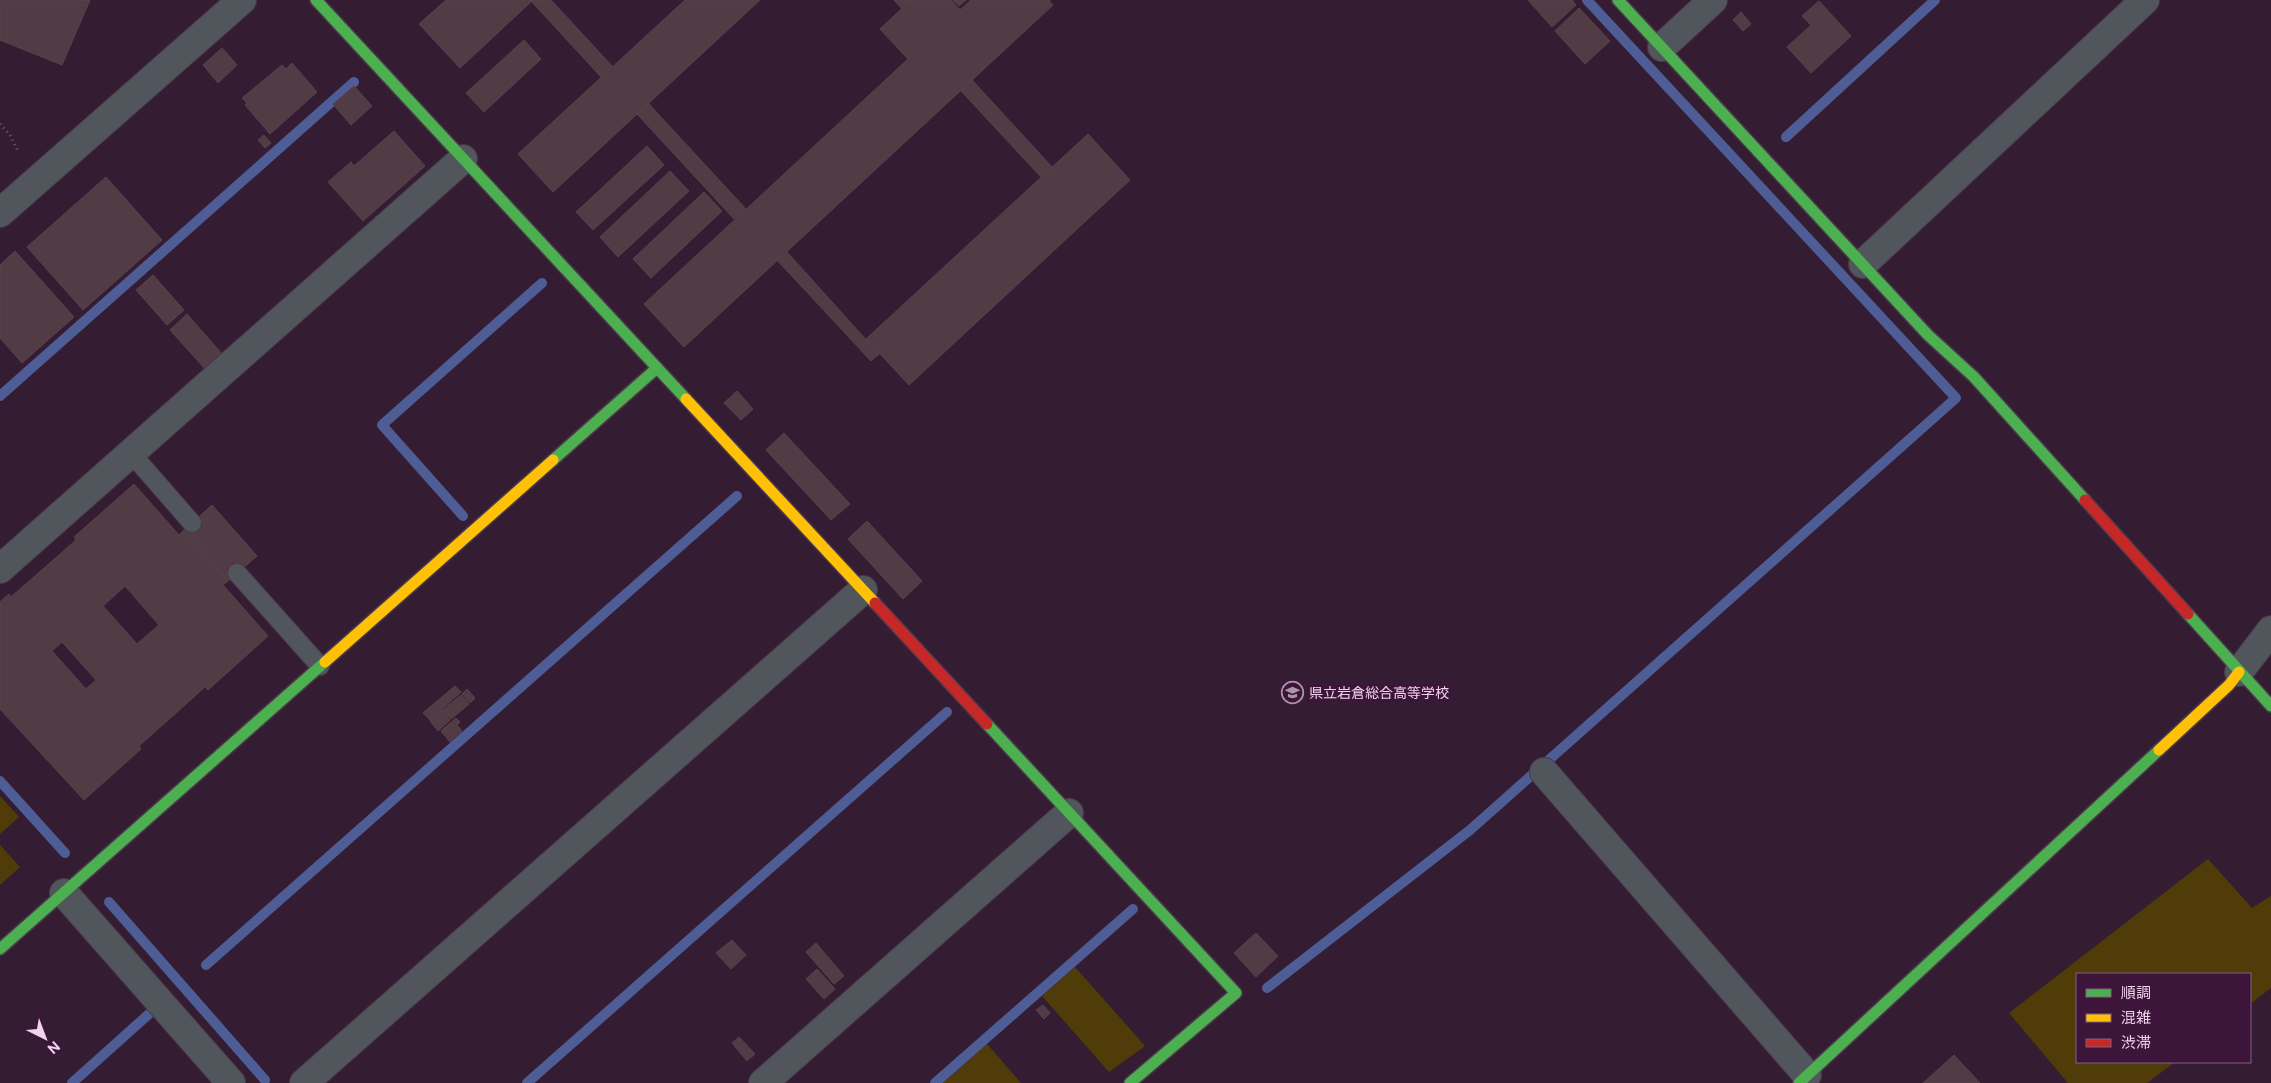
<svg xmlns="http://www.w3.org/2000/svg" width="2271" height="1083" font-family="'Public Sans','Noto Sans JP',sans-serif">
	<rect width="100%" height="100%" fill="#341d32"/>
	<g fill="#4f3c08">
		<path d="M0,796L19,817L0,834Z"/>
		<path d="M0,845L20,867L0,885Z"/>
		<path d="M2208,859L2252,908L2271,896V988L2250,1004V974H2077V1062H2175L2147,1083H2068L2009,1013Z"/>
		<path d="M1075,967L1145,1046L1109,1072L1042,996Z"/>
		<path d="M987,1044L1021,1083H943Z"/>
	</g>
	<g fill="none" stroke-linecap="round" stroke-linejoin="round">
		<g stroke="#4f5d96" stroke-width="10">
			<path d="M1786,137L1935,0"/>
			<path d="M0,396L354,82"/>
			<path d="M463,516L382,425L542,283"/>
			<path d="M0,781L65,853"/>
			<path d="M109,902L265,1080"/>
			<path d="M206,965L737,496"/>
			<path d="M1267,988L1470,830L1956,398L1587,0"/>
			<path d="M72,1083L150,1013"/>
			<path d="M527,1083L947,712"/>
			<path d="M935,1083L1133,909"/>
		</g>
	</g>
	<g fill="#513b44" stroke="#59434a" fill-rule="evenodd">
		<path d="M0,0H90L62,65L0,40Z"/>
		<path d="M446,0H533L460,68L419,24Z"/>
		<path d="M533,0H551L613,67L601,77L532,2Z"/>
		<path d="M685,0H760L553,192L518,154Z"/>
		<path d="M894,0H911L902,9Z"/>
		<path d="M911,0H951L960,10L971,0H1049L1053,5L684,347L644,304L908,59L880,29Z"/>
		<path d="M953,0H966L959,6Z"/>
		<path d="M1528,0H1572L1576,5L1552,27Z"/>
		<path d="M1819,1L1851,36L1811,73L1787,47L1811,25L1802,16Z"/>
		<path d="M1579,8L1610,41L1585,64L1555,31Z"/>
		<path d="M1741,12L1751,24L1743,31L1733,20Z"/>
		<path d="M524,40L541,59L484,112L466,93Z"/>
		<path d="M222,48L237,65L218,83L203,65Z"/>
		<path d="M292,63L317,92L270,134L245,105L247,103L242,98L282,65L286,69Z"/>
		<path d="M972,80L1052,167L1041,177L961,91Z"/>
		<path d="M354,86L372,106L351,125L333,104Z"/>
		<path d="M648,103L746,209L734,219L637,114Z"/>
		<path d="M394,131L425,166L363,221L328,182L351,162L354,166Z"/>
		<path d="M1088,134L1130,180L909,385L866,339Z"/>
		<path d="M264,135L271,143L265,148L258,140Z"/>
		<path d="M647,146L664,165L593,230L576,212Z"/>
		<path d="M670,171L689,191L618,257L600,237Z"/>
		<path d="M106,177L162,240L83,310L27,247Z"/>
		<path d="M704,192L722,211L651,278L633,259Z"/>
		<path d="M15,251L74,317L22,363L0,338V265Z"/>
		<path d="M787,252L879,354L871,361L777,260Z"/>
		<path d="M153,275L184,310L167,325L136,290Z"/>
		<path d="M187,314L223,355L206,370L170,330Z"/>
		<path d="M737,391L753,409L741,420L724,403Z"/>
		<path d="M784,433L850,504L831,520L766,450Z"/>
		<path d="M134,484L179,535L184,530L228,581L223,585L268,636L208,690L205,687L139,746L141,749L84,800L0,709V602L9,594L11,597L76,540L74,537ZM125,586L159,625L137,644L103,606ZM62,642L96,680L86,689L52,651Z"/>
		<path d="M212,505L257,556L228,581L184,530Z"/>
		<path d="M867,521L922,581L903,599L848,539Z"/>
		<path d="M455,686L461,692L430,720L423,713Z"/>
		<path d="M467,689L475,698L470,703L462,694Z"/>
		<path d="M461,695L469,704L451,719L443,710Z"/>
		<path d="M442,710L450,720L438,731L430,721Z"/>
		<path d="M456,718L460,722L457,725L462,731L450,742L441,731Z"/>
		<path d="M1256,933L1278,956L1256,977L1234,953Z"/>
		<path d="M732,940L746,955L731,969L716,953Z"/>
		<path d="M816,943L844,976L834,984L806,952Z"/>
		<path d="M817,969L835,989L824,999L806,979Z"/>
		<path d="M1043,1005L1050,1013L1044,1019L1036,1010Z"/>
		<path d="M739,1037L755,1054L747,1061L732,1043Z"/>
		<path d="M1954,1055L1980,1083H1923Z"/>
	</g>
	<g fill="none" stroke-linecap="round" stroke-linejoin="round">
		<defs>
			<g id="lane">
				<path d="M131,453L192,523"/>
				<path d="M237,573L320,666"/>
			</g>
			<g id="street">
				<path d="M1662,47L1713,0"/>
				<path d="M0,213L242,0"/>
				<path d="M1863,264L2145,0"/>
				<path d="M0,569L463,159"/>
				<path d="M2239,672L2271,630"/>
				<path d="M1544,772L1807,1075"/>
				<path d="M64,893L231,1083"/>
				<path d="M304,1083L863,590"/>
				<path d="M763,1083L1069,813"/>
			</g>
			<g id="fast">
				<path d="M316,0L686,399"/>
				<path d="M1618,0L1928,335L1974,377L2085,500"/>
				<path d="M553,460L657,368"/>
				<path d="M2188,614L2271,706"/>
				<path d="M987,724L1236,993L1130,1083"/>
				<path d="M0,949L325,662"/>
				<path d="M1799,1083L2159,750"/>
			</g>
			<g id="slow">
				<path d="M686,399L875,603"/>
				<path d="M325,662L553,460"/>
				<path d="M2159,750L2229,685L2239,672"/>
			</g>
			<g id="jam">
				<path d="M2085,500L2188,614"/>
				<path d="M875,603L987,724"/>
			</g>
		</defs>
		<use href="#lane" stroke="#4c384a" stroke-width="20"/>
		<use href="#street" stroke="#4c384a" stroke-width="30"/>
		<use href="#fast" stroke="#4c384a" stroke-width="14"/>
		<use href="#slow" stroke="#4c384a" stroke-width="14"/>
		<use href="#jam" stroke="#4c384a" stroke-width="14"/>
		<path stroke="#646269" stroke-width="3" stroke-dasharray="1 4" stroke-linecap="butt" d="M0,124L10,135L19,153"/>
		<use href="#lane" stroke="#51565c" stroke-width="18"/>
		<use href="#street" stroke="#51565c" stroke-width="28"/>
		<use href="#fast" stroke="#4caf50" stroke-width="11"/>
		<use href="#slow" stroke="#ffc107" stroke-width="11"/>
		<use href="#jam" stroke="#c62828" stroke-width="11"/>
	</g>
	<defs>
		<symbol id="school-ring" viewBox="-11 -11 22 22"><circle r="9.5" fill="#3d143a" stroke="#ae94aa" stroke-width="1.5"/><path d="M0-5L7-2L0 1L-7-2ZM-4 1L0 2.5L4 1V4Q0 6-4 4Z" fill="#ae94aa"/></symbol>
	</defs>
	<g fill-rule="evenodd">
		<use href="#school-ring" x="1280" y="680" width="25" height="25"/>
	</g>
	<g text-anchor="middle" stroke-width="5" stroke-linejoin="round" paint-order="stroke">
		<g font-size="14" fill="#efd4eb" stroke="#3d143a" text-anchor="start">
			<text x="1309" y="698">県立岩倉総合高等学校</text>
		</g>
	</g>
	<rect x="2076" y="973" width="175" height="90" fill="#3d143a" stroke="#846181"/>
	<rect x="2086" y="989" width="25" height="8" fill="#4caf50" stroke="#846181"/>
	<text x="2121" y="998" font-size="15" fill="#efd4eb">順調</text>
	<rect x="2086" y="1014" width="25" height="8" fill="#ffc107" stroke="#846181"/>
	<text x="2121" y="1023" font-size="15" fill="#efd4eb">混雑</text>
	<rect x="2086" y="1039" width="25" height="8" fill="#c62828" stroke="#846181"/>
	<text x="2121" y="1048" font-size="15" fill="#efd4eb">渋滞</text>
	<g transform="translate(45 1038) rotate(138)" stroke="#3d143a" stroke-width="4" paint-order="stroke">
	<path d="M0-4L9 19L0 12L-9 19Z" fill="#efd4eb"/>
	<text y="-8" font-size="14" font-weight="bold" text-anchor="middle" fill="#efd4eb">N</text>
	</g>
</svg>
